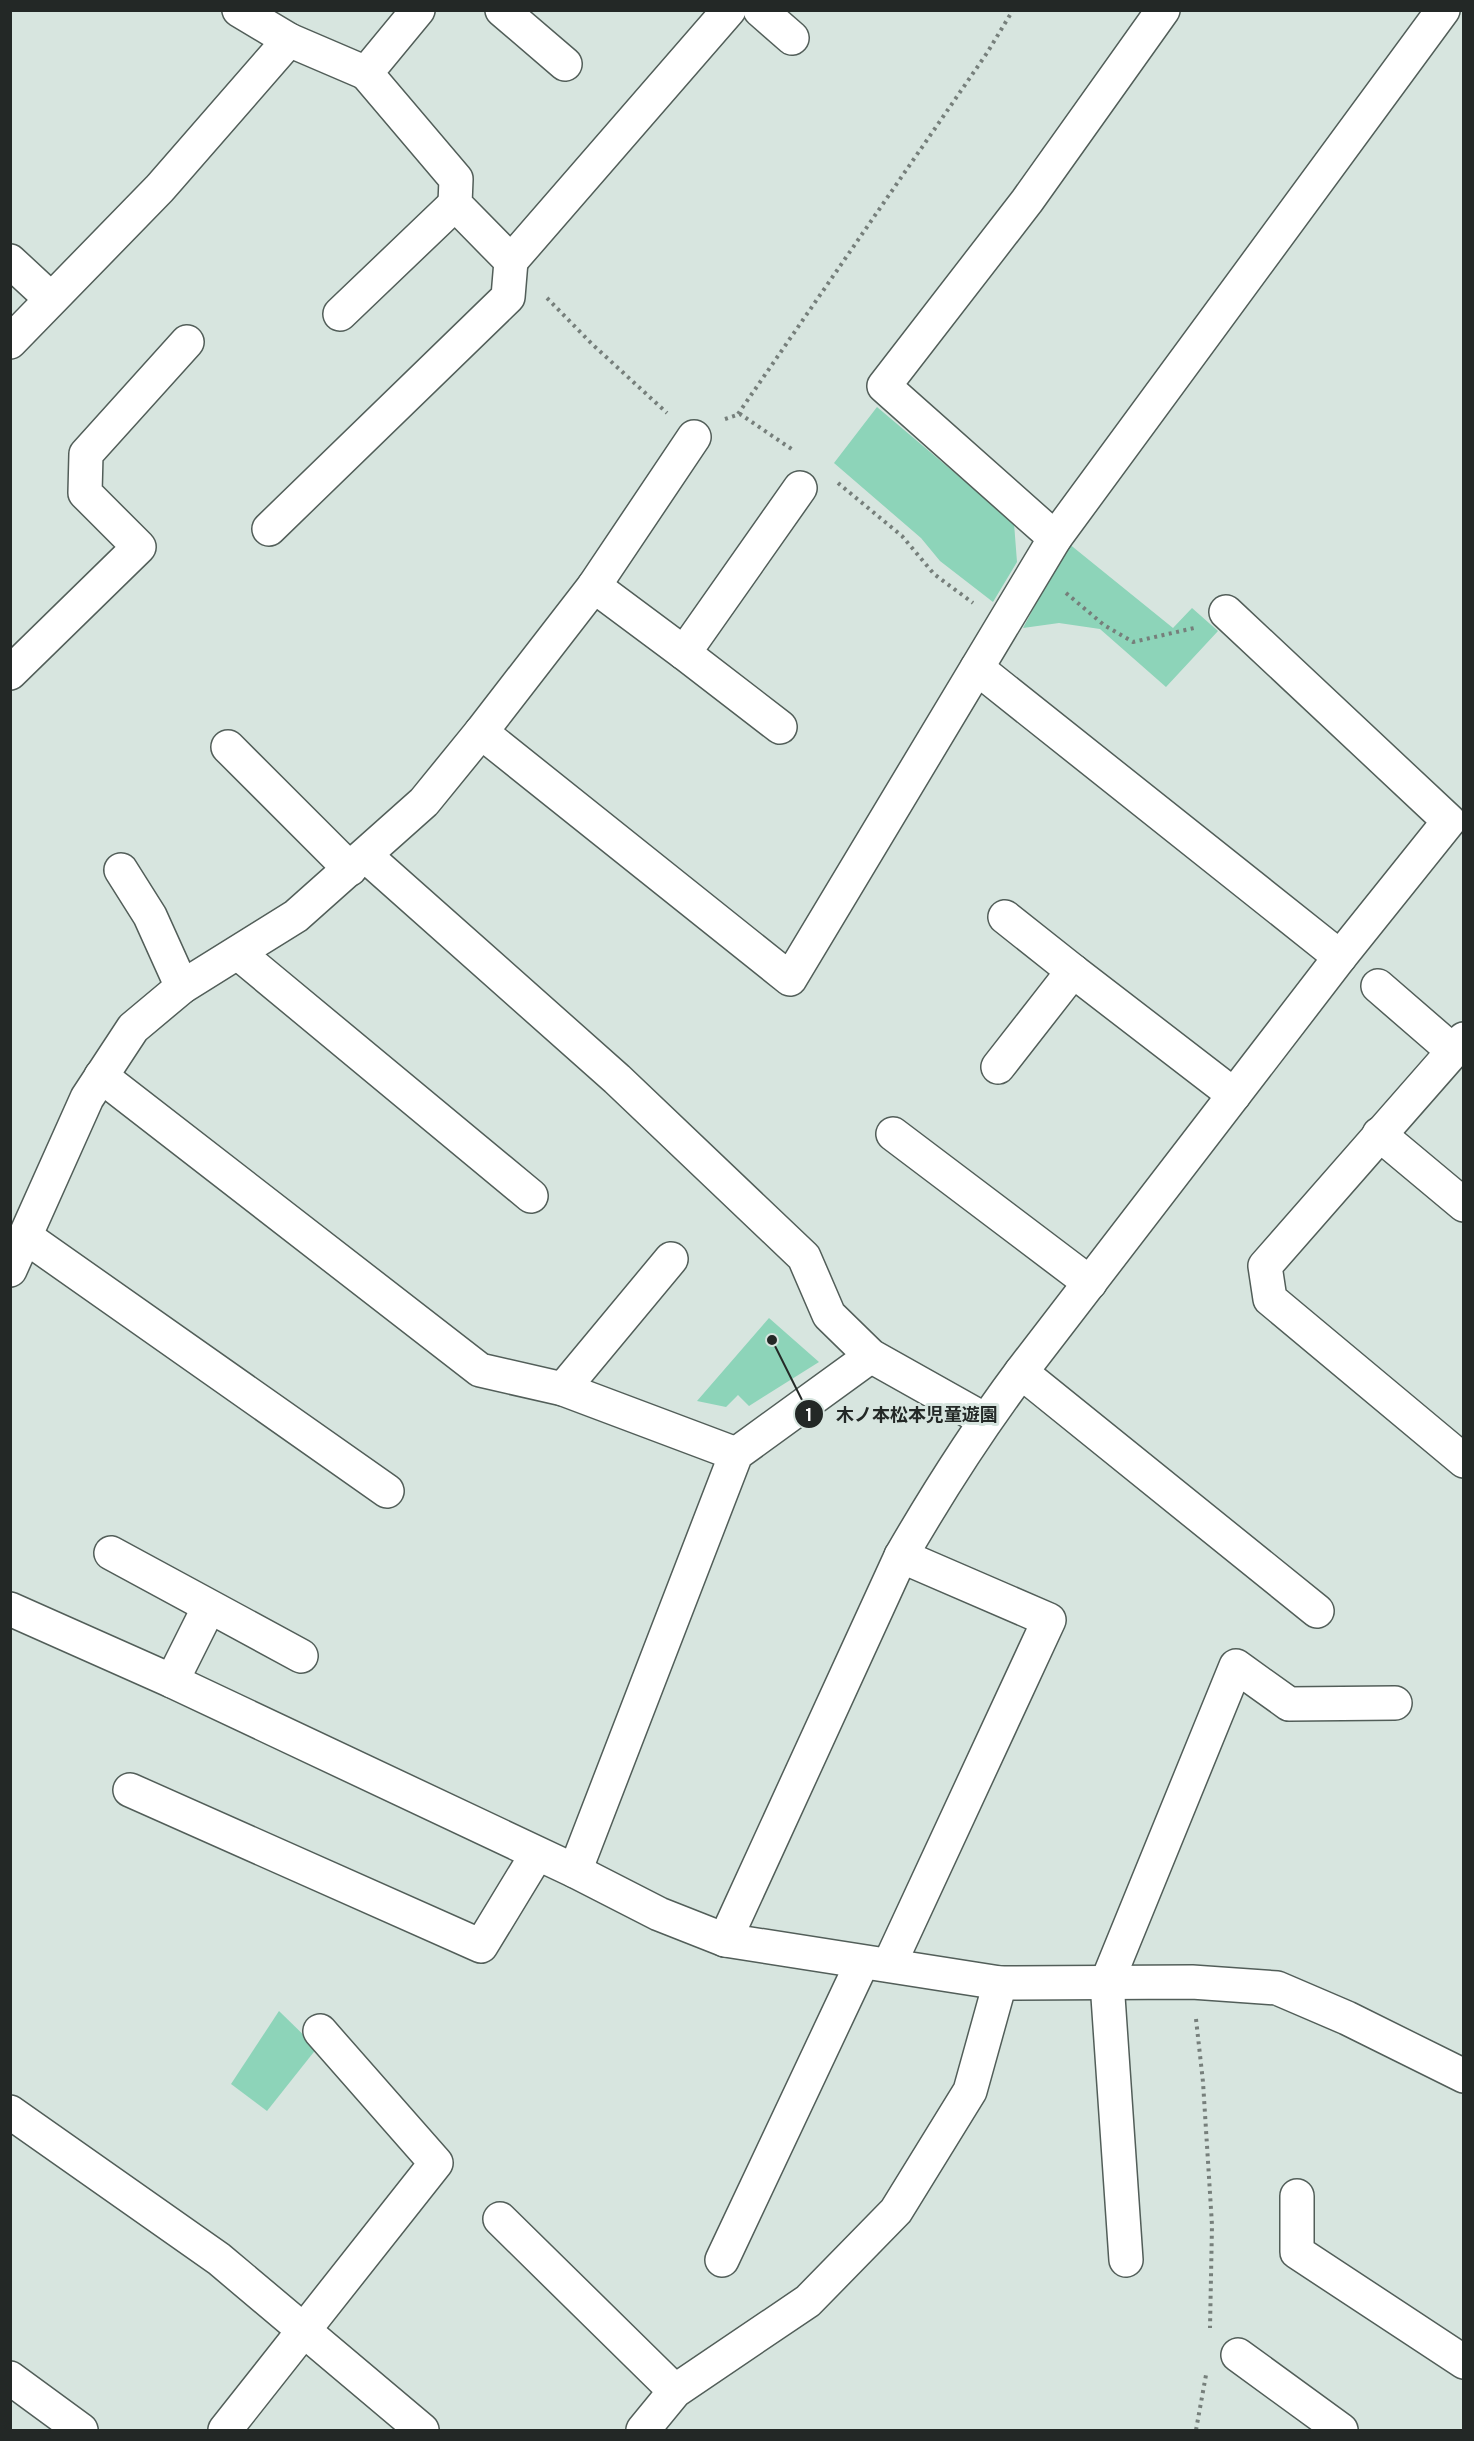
<svg xmlns="http://www.w3.org/2000/svg" width="1474" height="2441" font-family="Overpass,'Noto Sans JP',sans-serif">
	<rect width="100%" height="100%" fill="#d7e5df"/>
	<g fill="#8dd4b9">
		<path d="M877,407L1014,523L1017,562L993,602L940,561L921,538L834,463Z"/>
		<path d="M1068,543L1173,628L1192,608L1218,631L1166,687L1100,629L1059,623L1023,628Z"/>
		<path d="M769,1318L819,1362L749,1406L738,1395L726,1407L697,1401Z"/>
		<path d="M279,2011L317,2048L267,2111L231,2084Z"/>
	</g>
	<g fill="none" stroke-linecap="round" stroke-linejoin="round">
		<defs>
			<g id="street">
				<path d="M239,10L289,40L366,73"/>
				<path d="M502,10L565,64"/>
				<path d="M760,10L792,38"/>
				<path d="M10,261L51,299"/>
				<path d="M511,261L729,10"/>
				<path d="M340,314L455,204"/>
				<path d="M10,342L160,188L289,40"/>
				<path d="M800,488L684,653L594,586L481,732L790,979L1055,538L1443,10"/>
				<path d="M269,529L508,297L511,261L455,204L456,179L366,73L418,10"/>
				<path d="M1055,538L884,386L1027,201L1163,10"/>
				<path d="M594,586L694,437"/>
				<path d="M1226,612L1449,821L1340,957L1021,1372C977,1431 938,1492 901,1556L725,1940L1000,1983L1192,1982L1277,1988L1347,2018L1464,2076"/>
				<path d="M684,653L780,727"/>
				<path d="M977,668L1340,957"/>
				<path d="M10,673L139,547L85,493L86,454L187,342"/>
				<path d="M228,747L350,869"/>
				<path d="M366,856L617,1079L804,1257L829,1315L871,1356L985,1420"/>
				<path d="M121,870L150,916L182,987"/>
				<path d="M1005,917L1073,971"/>
				<path d="M238,953L531,1196"/>
				<path d="M1378,986L1453,1051"/>
				<path d="M1464,1039L1265,1266L1270,1299L1464,1461"/>
				<path d="M998,1067L1073,971L1234,1095"/>
				<path d="M101,1076L480,1370L563,1389L736,1454"/>
				<path d="M893,1134L1090,1283"/>
				<path d="M1379,1134L1464,1205"/>
				<path d="M26,1237L387,1491"/>
				<path d="M10,1270L87,1098L133,1028L182,987L296,916L424,802L481,732"/>
				<path d="M1021,1372L1317,1611"/>
				<path d="M563,1389L671,1259"/>
				<path d="M111,1553L301,1656"/>
				<path d="M10,1609L172,1681L575,1871L659,1914L725,1940"/>
				<path d="M172,1681L209,1607"/>
				<path d="M130,1790L481,1946L537,1854"/>
				<path d="M575,1871L736,1454L871,1356"/>
				<path d="M889,1965L1049,1620L901,1556"/>
				<path d="M10,2112L219,2259L422,2430"/>
				<path d="M1297,2196V2252L1464,2362"/>
				<path d="M500,2219L675,2391"/>
				<path d="M722,2260L862,1963"/>
				<path d="M1126,2260L1107,1982L1236,1666L1289,1704L1395,1703"/>
				<path d="M1238,2355L1341,2430"/>
				<path d="M10,2378L81,2430"/>
				<path d="M225,2430L436,2163L320,2031"/>
				<path d="M643,2430L675,2391L808,2301L896,2211L970,2091L1000,1983"/>
			</g>
		</defs>
		<use href="#street" stroke="#525e59" stroke-width="36"/>
		<g stroke="#767f7b" stroke-width="4" stroke-dasharray="3 4.5" stroke-linecap="butt">
			<path d="M547,298L592,344L667,413"/>
			<path d="M738,414L987,53L1013,10"/>
			<path d="M725,419L740,414L793,450"/>
			<path d="M838,483L902,536L934,574L973,603"/>
			<path d="M1066,593L1104,625L1133,642L1194,628"/>
			<path d="M1196,2019L1203,2082L1212,2225L1210,2328"/>
			<path d="M1196,2430L1206,2375"/>
		</g>
		<use href="#street" stroke="#fff" stroke-width="33"/>
	</g>
	<path fill="none" stroke="#232826" stroke-width="2" d="M772 1340L809 1414"/>
	<g fill="#232826" stroke="#d7e5df" stroke-width="2">
		<circle cx="772" cy="1340" r="6"/>
		<circle cx="809" cy="1414" r="15"/>
	</g>
	<g font-size="18" text-anchor="middle" font-weight="bold" fill="#fff">
		<text x="809" y="1421">1</text>
	</g>
	<g font-size="18" text-anchor="middle" font-weight="bold" fill="#232826" stroke="#d7e5df" stroke-width="6" stroke-linejoin="round" paint-order="stroke">
		<text x="917" y="1421">木ノ本松本児童遊園</text>
	</g>
	<rect width="1474" height="2441" fill="none" stroke="#232826" stroke-width="24"/>
</svg>
